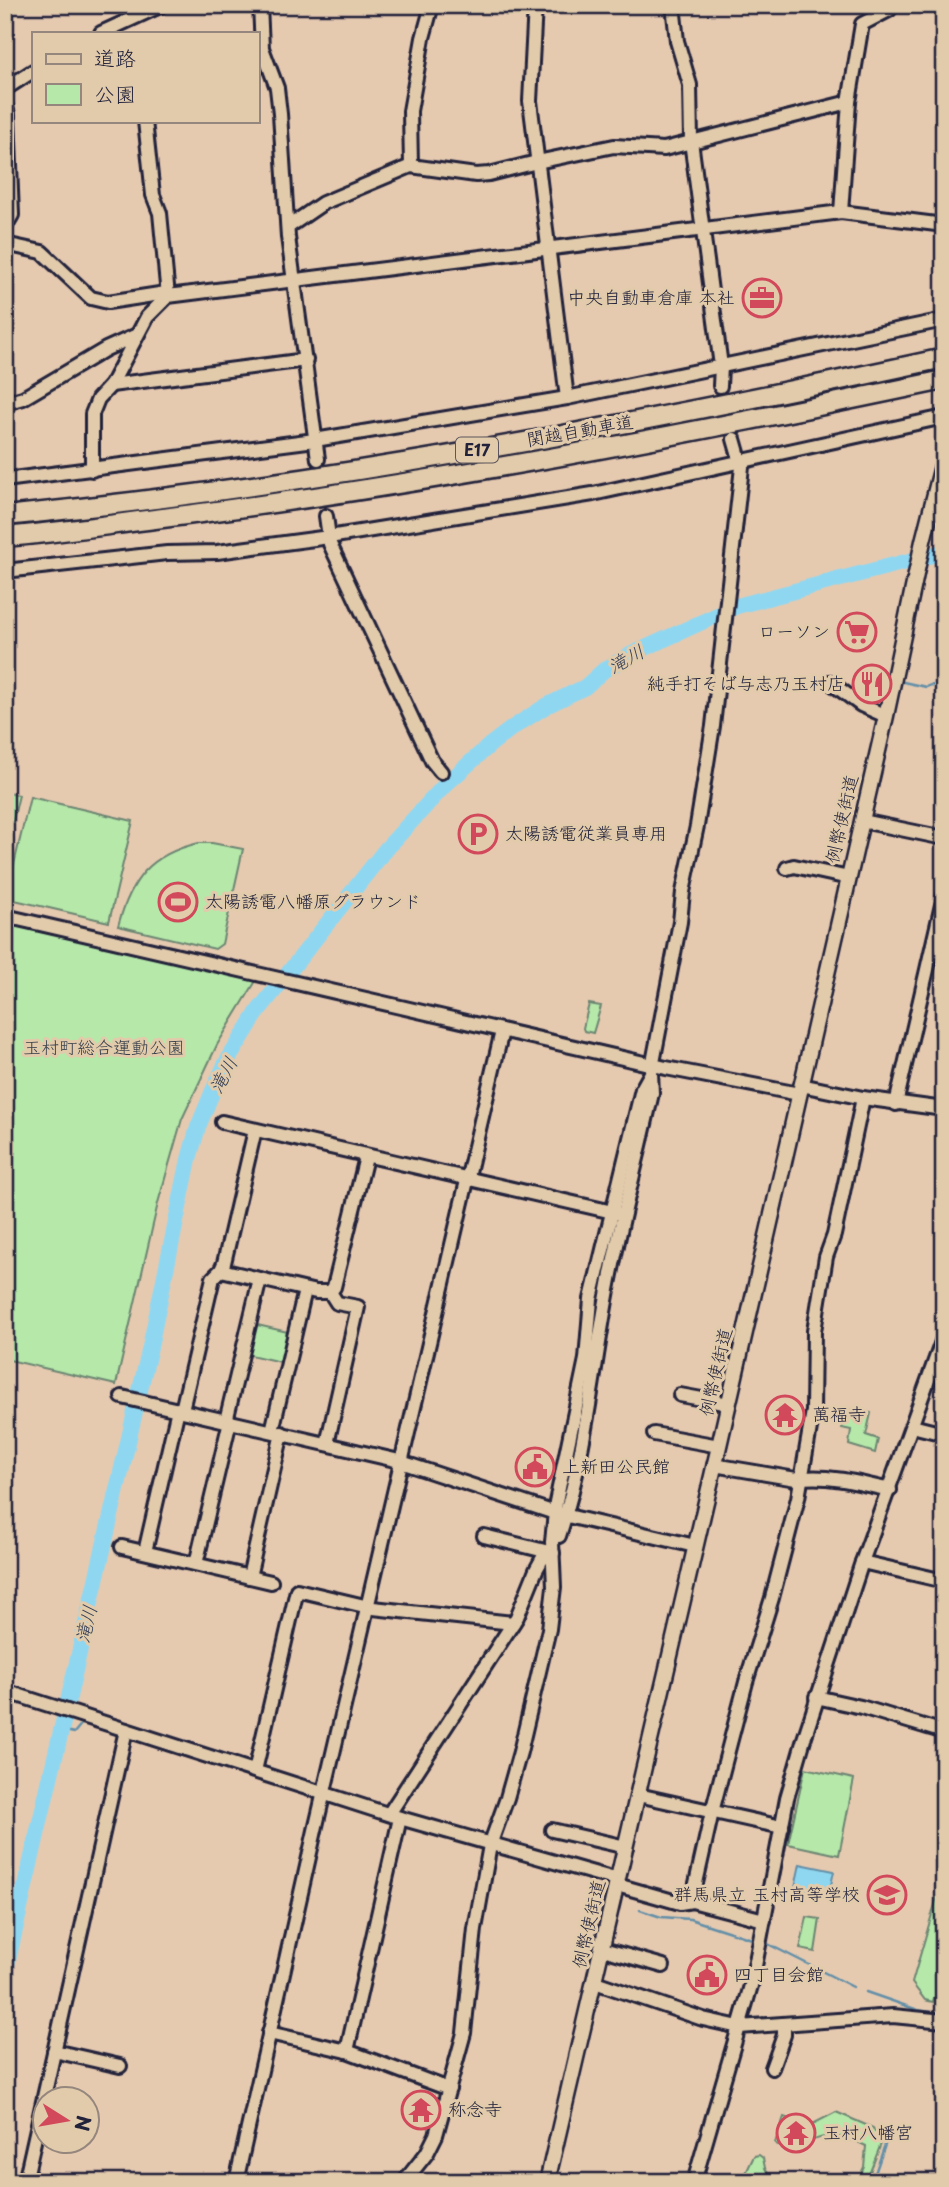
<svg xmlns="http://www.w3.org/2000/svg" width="949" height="2187" font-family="'Playpen Sans','Klee One',sans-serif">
	<rect width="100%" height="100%" fill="#e6cab0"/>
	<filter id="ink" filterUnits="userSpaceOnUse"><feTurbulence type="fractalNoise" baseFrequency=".0143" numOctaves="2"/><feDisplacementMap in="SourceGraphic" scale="14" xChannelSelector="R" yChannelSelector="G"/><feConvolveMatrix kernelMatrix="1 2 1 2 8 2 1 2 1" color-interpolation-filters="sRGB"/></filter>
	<g filter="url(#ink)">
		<g fill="#b5e8a9" stroke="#6c8572" stroke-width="2">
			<path d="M506,5H532V14L506,15Z"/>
			<path d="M5,792L19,795L5,855Z"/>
			<path d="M30,797L133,821L109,922L6,898Z"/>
			<path d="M199,843H212L243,849L222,944L215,949L118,926C131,879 150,854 199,843Z"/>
			<path d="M5,923L256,981L217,1045L182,1119L158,1203L116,1385L5,1359Z"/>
			<path d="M589,1004L601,1006L593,1033L584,1031L583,1028Z"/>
			<path d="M253,1324L292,1333L285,1363L246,1354Z"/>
			<path d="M845,1409L871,1413L866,1435L878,1439L875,1453L849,1445L851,1430L842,1428Z"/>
			<path d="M805,1768L854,1779L839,1855L788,1844Z"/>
			<path d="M944,1873V2005L943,2000L934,1998L933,2002L925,2000L912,1983Z"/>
			<path d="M807,1917L820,1919L815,1952L800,1949Z"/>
			<path d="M836,2112L873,2128L875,2132L884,2136L866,2182H857L864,2167L866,2146C840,2133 820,2132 796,2150L784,2149L775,2143L784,2117L809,2126Z"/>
			<path d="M759,2155L763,2158L765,2168L770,2178L792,2182H745L744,2177L754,2156Z"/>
		</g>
		<path fill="#8fd7f1" stroke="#638fa8" stroke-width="2" d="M800,1864L834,1871L829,1894L795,1887Z"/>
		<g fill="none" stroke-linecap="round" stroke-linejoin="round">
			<g stroke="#638fa8" stroke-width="2.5">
				<path d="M899,681L926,687L931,685L944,688"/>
				<path d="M61,1730L74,1733L83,1722"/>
				<path d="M640,1910L661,1917L690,1919L755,1940"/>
				<path d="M764,1942L853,1987"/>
				<path d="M866,1992L918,2010L944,2014"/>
				<path d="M872,2182L887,2139"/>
			</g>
			<path stroke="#8fd7f1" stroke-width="16" d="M5,1973L150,1347L189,1159L198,1127L212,1093L226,1063L259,1010L386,849L445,785L491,744L512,728L546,706L585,687L604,670L630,655L737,606L944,552"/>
			<path stroke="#bfa899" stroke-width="12" stroke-dasharray="12 6" stroke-linecap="butt" d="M318,459L326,516"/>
			<defs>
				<g id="minor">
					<path d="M260,5L262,48L277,88L280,114L288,237L318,459"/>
					<path d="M535,5L530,101L567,398"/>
					<path d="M673,5L677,41L690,85L691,141L721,366L720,386"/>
					<path d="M101,33L162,5"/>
					<path d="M5,89L33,71"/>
					<path d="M5,104L8,114L12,215L5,227"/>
					<path d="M145,121L153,195L160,213L168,296"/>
					<path d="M411,166L410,111L423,38L432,5"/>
					<path d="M841,212L849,102L862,24L889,10V5"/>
					<path d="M288,227L323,203L411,166L476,175L489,174L537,162L614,146L664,149L849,102"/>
					<path d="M5,244L42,252L91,298L108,302L166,293"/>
					<path d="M111,385L306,360"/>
					<path d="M5,403L23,398L106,349L137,335"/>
					<path d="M92,470V414L98,399L111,385L147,317L168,296L841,212L944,225"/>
					<path d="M5,480L315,440L567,398L944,320"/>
					<path d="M326,516L330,544L432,761L441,772"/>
					<path d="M5,571L167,553L217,552L329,537L593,494L944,417"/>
					<path d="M830,682L861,705L886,716"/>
					<path d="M862,821L944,838"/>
					<path d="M787,868L794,866L849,878"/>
					<path d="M5,916L666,1068L799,1094"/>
					<path d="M801,1085L863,1098L944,1109"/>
					<path d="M896,1104L944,896"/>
					<path d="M222,1122L617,1213"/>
					<path d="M221,1270L316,1292H330"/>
					<path d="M330,1292L334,1287L366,1157"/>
					<path d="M680,1395L729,1404"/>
					<path d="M122,1397L395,1460L555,1513L695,1546"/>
					<path d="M182,1410L213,1278L221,1270L224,1263L255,1130"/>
					<path d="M226,1421L260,1279"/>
					<path d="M912,1426L944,1434"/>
					<path d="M272,1431L305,1290"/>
					<path d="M654,1434L719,1446"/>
					<path d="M327,1444L358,1307L337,1303L330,1292"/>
					<path d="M714,1465L796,1479C826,1474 860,1483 890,1490"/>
					<path d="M484,1536L553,1553"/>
					<path d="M559,1536C584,1461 592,1379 606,1301C618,1231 637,1162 652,1093L651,1073L680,922L683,892L697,826L713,726L742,467L734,439"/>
					<path d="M122,1547L271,1582"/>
					<path d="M145,1552L178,1409"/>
					<path d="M862,1562L944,1581"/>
					<path d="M196,1564L230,1421"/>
					<path d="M249,1577L282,1433"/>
					<path d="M5,1691L400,1818L618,1880"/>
					<path d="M816,1697L861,1707L944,1732"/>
					<path d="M255,1771L297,1590L373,1608L513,1623"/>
					<path d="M638,1795L782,1827"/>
					<path d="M389,1814L517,1617L536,1570L546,1552"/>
					<path d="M552,1830L626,1847"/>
					<path d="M617,1885L680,1903L692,1901L764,1920"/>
					<path d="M692,1901L712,1812L746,1682L772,1598L798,1498L813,1411L814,1331L826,1257L834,1235L863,1098"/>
					<path d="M603,1949L663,1966"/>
					<path d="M595,1982L703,2019L739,2027L893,2016L944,2021"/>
					<path d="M269,2033L347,2051L449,2089"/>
					<path d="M54,2051L120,2066"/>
					<path d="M347,2051L400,1818"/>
					<path d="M772,2068L784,2035V2026"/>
					<path d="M25,2182L126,1730"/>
					<path d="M236,2182L316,1826L502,1031"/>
					<path d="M404,2182L427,2153L436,2135L464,2033L475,1929L490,1845L507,1798L520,1752L549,1629L554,1587L552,1542L556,1502L586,1359L591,1299L642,1089L651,1073"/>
					<path d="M694,2182L752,1982L787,1798L804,1739L862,1562L944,1336"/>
				</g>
				<path id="major" d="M547,2182L719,1446L886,716L923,541L944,458"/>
				<g id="highway">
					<path d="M5,516C321,485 634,425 944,358"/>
					<path d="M5,537C53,533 100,526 147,520C415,487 679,436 944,380"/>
				</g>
			</defs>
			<use href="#minor" stroke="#22223b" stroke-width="18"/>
			<use href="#major" stroke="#22223b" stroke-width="19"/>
			<use href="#highway" stroke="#22223b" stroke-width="23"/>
			<use href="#minor" stroke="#e2cbab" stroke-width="12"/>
			<use href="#major" stroke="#e2cbab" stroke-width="14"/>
			<use href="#highway" stroke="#e2cbab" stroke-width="18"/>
		</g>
	</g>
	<defs>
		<symbol id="office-ring" viewBox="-11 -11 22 22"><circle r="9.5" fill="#e2cbab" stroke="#d1495b" stroke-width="1.5"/><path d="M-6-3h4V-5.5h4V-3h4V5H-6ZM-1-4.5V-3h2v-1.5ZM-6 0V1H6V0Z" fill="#d1495b"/></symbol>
		<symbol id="supermarket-ring" viewBox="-11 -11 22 22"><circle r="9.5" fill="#e2cbab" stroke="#d1495b" stroke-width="1.5"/><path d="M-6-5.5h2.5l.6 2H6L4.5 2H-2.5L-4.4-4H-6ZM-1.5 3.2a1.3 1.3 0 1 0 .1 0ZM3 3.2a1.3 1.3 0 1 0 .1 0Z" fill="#d1495b"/></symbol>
		<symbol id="restaurant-ring" viewBox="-11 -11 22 22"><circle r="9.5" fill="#e2cbab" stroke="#d1495b" stroke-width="1.5"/><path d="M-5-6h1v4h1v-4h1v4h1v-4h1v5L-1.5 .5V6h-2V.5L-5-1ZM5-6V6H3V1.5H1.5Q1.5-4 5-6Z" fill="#d1495b"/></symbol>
		<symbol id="parking-ring" viewBox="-11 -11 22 22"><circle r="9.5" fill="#e2cbab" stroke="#d1495b" stroke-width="1.5"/><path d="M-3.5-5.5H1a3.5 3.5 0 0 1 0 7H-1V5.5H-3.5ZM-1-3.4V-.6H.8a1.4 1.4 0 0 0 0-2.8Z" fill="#d1495b"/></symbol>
		<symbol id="stadium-ring" viewBox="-11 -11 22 22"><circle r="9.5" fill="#e2cbab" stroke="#d1495b" stroke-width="1.5"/><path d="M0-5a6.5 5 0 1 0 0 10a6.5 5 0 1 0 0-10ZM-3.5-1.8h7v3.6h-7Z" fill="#d1495b"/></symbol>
		<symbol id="temple-ring" viewBox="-11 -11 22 22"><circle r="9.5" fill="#e2cbab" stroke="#d1495b" stroke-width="1.5"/><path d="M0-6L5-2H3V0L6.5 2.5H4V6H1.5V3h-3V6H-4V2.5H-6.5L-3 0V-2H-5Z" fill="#d1495b"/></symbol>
		<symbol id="civic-ring" viewBox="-11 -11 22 22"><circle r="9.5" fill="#e2cbab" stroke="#d1495b" stroke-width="1.5"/><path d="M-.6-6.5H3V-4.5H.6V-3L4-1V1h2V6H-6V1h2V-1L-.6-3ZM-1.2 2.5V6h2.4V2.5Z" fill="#d1495b"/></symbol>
		<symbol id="school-ring" viewBox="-11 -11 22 22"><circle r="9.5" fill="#e2cbab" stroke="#d1495b" stroke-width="1.5"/><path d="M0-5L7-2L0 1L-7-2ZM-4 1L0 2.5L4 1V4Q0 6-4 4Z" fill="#d1495b"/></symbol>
	</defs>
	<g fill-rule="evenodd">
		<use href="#office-ring" x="740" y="276" width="44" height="44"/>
		<use href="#supermarket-ring" x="835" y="610" width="44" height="44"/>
		<use href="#restaurant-ring" x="850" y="662" width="44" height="44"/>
		<use href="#parking-ring" x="456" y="812" width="44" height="44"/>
		<use href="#stadium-ring" x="156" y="880" width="44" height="44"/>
		<use href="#temple-ring" x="763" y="1393" width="44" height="44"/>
		<use href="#civic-ring" x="513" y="1445" width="44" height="44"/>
		<use href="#school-ring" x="865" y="1873" width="44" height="44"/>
		<use href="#civic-ring" x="685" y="1953" width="44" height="44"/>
		<use href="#temple-ring" x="399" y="2088" width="44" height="44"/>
		<use href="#temple-ring" x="774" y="2111" width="44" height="44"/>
	</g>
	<g text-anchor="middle" stroke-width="6" stroke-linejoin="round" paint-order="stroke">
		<rect fill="#e2cbab" stroke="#5c555d" stroke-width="2" x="456" y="437.5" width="42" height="25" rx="5"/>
		<g font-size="16" font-weight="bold" fill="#22223b">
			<text x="477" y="456">E17</text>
		</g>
		<g font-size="18" fill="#22223b" stroke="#e2cbab" text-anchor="start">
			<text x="735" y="304" text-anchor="end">中央自動車倉庫 本社</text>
			<text x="830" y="638" text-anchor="end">ローソン</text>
			<text x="845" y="690" text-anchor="end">純手打そば与志乃玉村店</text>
			<text x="505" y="840">太陽誘電従業員専用</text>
			<text x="205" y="908">太陽誘電八幡原グラウンド</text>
			<text x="812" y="1421">萬福寺</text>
			<text x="562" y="1473">上新田公民館</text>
			<text x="860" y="1901" text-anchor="end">群馬県立 玉村高等学校</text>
			<text x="734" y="1981">四丁目会館</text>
			<text x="448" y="2116">称念寺</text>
			<text x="823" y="2139">玉村八幡宮</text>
		</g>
		<g font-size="18" fill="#22223b" stroke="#e2cbab">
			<text transform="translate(580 431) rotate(-10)" y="6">関越自動車道</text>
			<text transform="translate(842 819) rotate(-77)" y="6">例幣使街道</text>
			<text transform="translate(716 1372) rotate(-77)" y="6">例幣使街道</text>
			<text transform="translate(589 1924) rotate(-77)" y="6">例幣使街道</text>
		</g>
		<g font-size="18" fill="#38404c" stroke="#e2cbab">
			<text x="104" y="1054">玉村町総合運動公園</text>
		</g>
		<g font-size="19" font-style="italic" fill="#323d56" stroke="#e2cbab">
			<text transform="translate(626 659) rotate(-29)" y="7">滝川</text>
			<text transform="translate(223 1075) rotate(-62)" y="7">滝川</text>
			<text transform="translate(86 1624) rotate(-77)" y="7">滝川</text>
		</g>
	</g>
	<rect width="949" height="2187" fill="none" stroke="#e2cbab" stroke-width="28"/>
	<rect x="14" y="14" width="921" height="2159" fill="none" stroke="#22223b" stroke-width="2.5" filter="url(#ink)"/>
	<rect x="32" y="32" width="228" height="91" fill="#e2cbab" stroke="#95877e" stroke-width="2"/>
	<rect x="46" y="54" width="35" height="10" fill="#e2cbab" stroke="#95877e" stroke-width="2"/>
	<text x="94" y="66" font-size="21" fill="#22223b">道路</text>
	<rect x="46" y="84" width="35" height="21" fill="#b5e8a9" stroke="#95877e" stroke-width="2"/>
	<text x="94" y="102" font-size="21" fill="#22223b">公園</text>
	<g transform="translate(66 2120) rotate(101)"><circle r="33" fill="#e2cbab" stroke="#95877e" stroke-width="2"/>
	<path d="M0-5L12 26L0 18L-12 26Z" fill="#d1495b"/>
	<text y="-10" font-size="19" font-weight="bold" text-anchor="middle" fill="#22223b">N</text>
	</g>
</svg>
